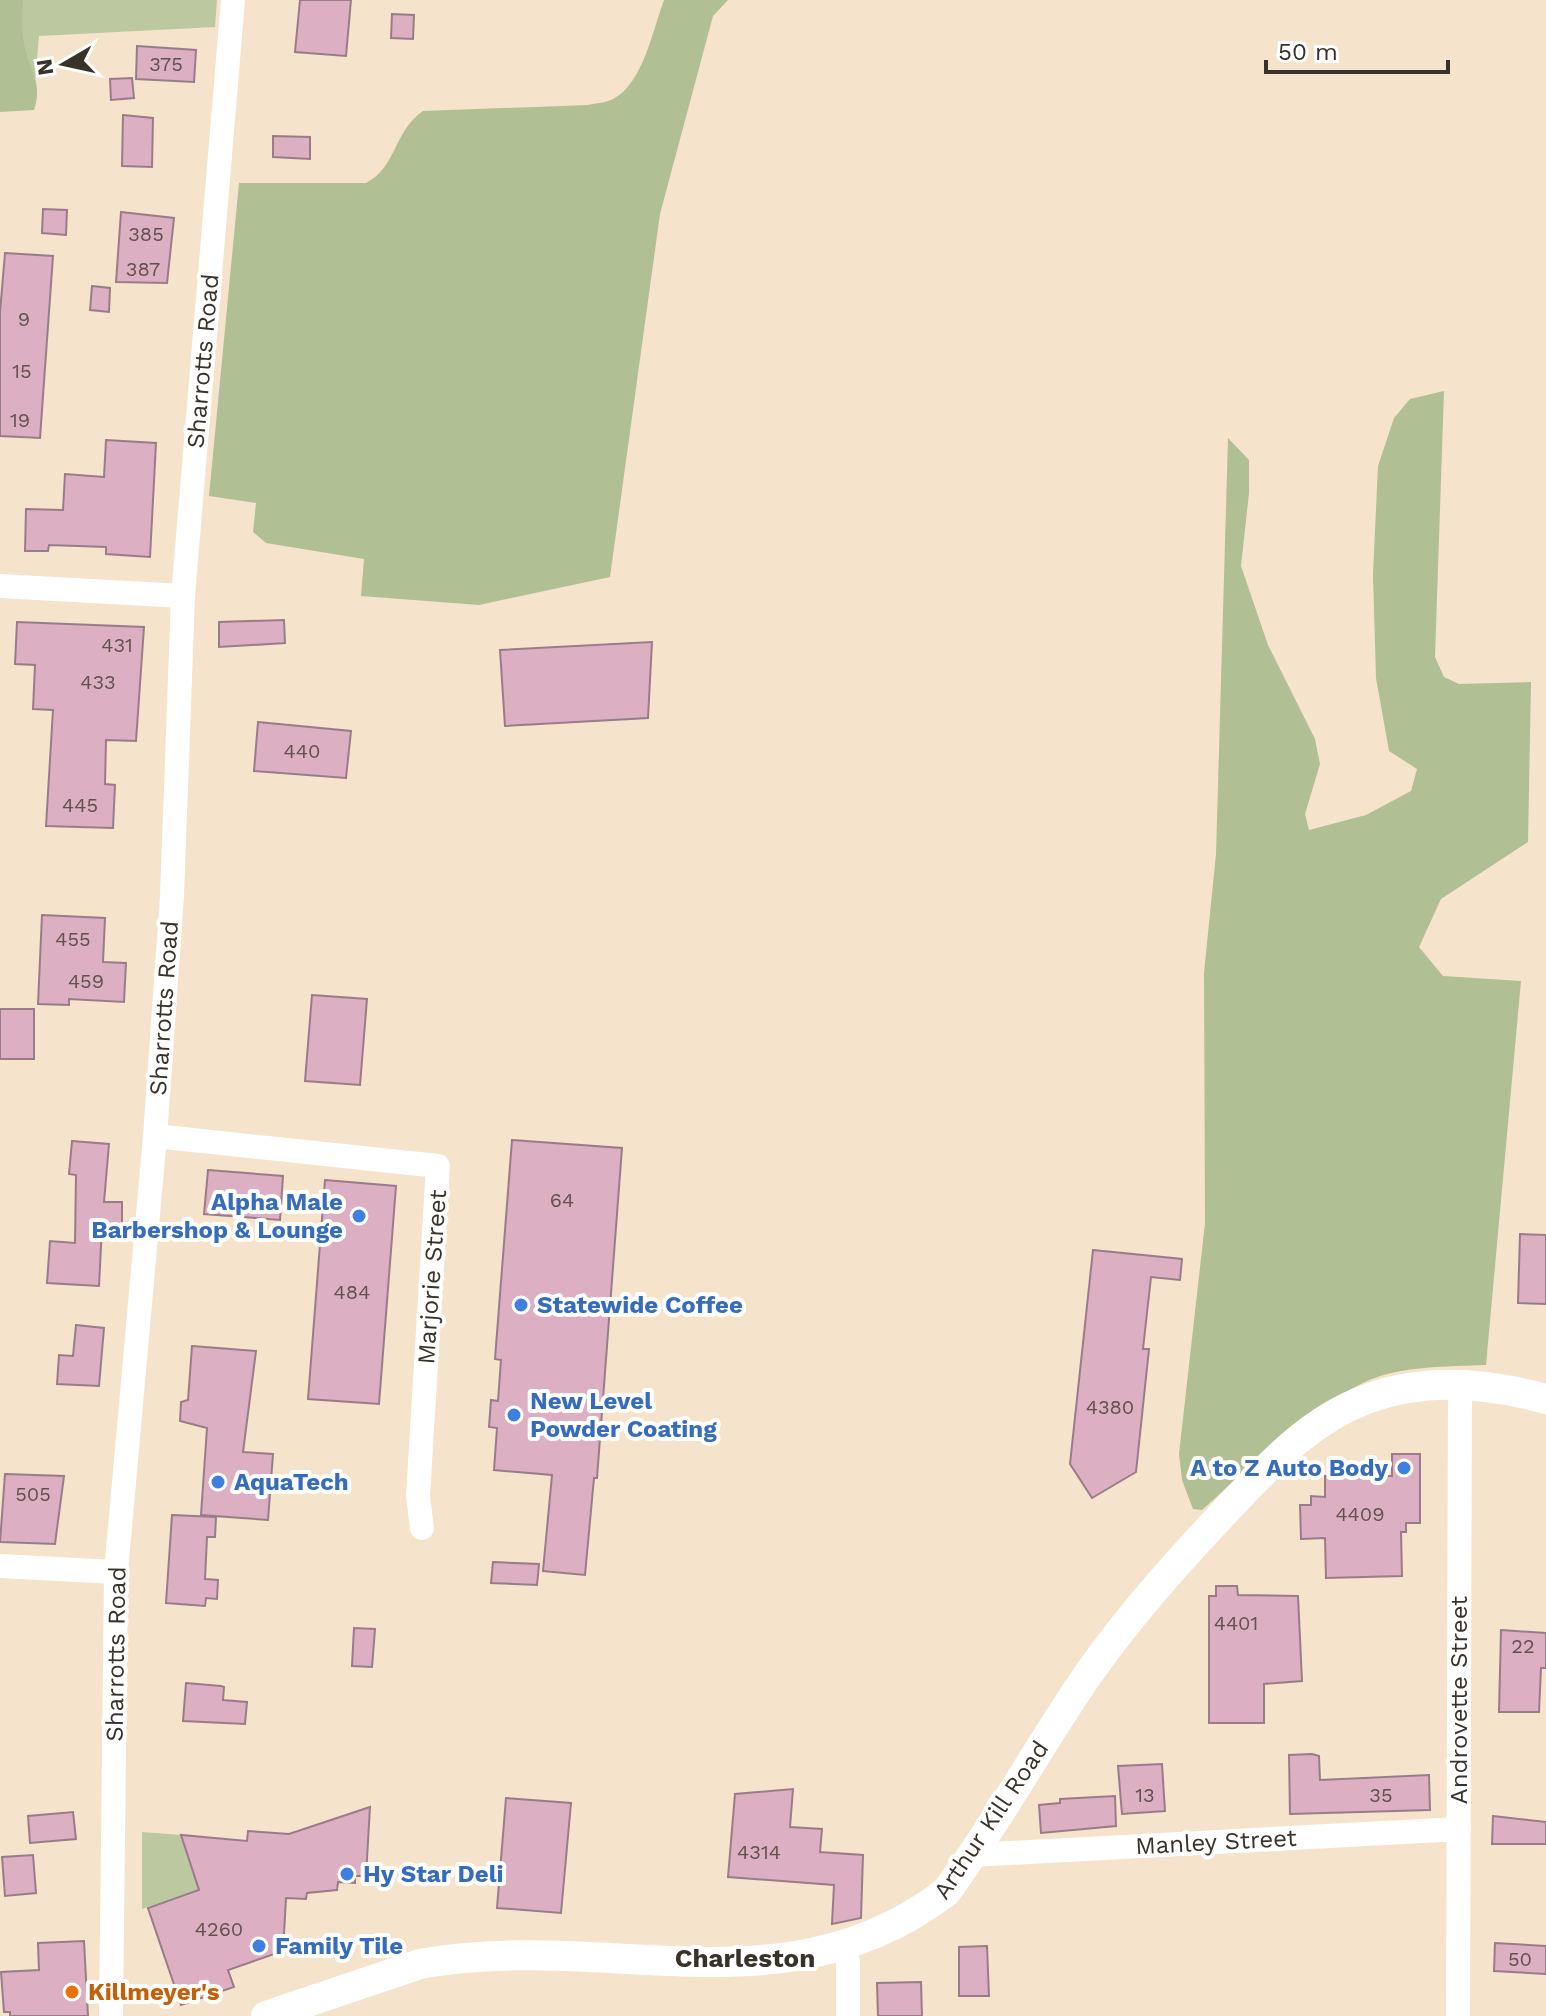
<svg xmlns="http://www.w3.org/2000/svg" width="1546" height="2016" font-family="'Work Sans',sans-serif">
	<rect width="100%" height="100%" fill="#f5e3cb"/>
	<g fill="#bbc8a0">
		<path d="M0,0H217L215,27L39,36L33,105L0,107Z"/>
		<path d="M142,1832L181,1835L199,1890L142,1909Z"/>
	</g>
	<g fill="#b1bf95">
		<path d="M0,0H23C22,18 21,35 26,53C33,75 42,86 34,110L0,112Z"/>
		<path d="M664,0H728L713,16L660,214L610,577L479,605L361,596L364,559L266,543L253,532L256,503L209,496L239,183H366C397,167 393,132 423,111L588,105C596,103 606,103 613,99C643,84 653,29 664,0Z"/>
		<path d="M1444,391L1435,657L1444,677L1459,684L1531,682L1528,842L1441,899L1419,947L1443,976L1521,981L1486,1365C1447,1367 1401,1365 1365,1382C1303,1411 1253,1464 1202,1510L1193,1509L1182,1480L1179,1454L1205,1223L1204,973L1216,854L1228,438L1249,460V493L1241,566L1268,645L1315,739L1320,764L1305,814L1309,830L1366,815L1411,791L1417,769L1389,751L1376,678L1373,574L1378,466L1394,418L1410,399Z"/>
	</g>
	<g fill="#ddafc3" stroke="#987d89" stroke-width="2">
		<path d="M300,0H351L346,56L295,52Z"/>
		<path d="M392,14L414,15L413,39L391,38Z"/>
		<path d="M137,46L196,50L194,82L136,79Z"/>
		<path d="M132,78L134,98L111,100L110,79Z"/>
		<path d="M123,115L153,118L152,167L122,166Z"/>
		<path d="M273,136L310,137V159L273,157Z"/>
		<path d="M43,209L67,210L66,235L42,233Z"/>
		<path d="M121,212L174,218L167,283L116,282Z"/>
		<path d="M5,253L53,256L40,438L0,436V312Z"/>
		<path d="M92,286L110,288L109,312L90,310Z"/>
		<path d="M106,440L156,443L150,557L106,554V547L49,545L48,551H25L26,509L63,510L65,474L104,477Z"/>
		<path d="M284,620L285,643L219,647V622Z"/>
		<path d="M17,622L144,627L136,741L106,740L105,784L115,785L113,828L46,826L53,710L33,709L35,665L15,664Z"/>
		<path d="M652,642L648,718L505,726L500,650Z"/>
		<path d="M258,722L351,731L346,778L254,771Z"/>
		<path d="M42,915L105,918L103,962L126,963L124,1002L69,999V1005L38,1004Z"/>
		<path d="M312,995L367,999L360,1085L305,1081Z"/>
		<rect x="0" y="1009" width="34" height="50"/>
		<path d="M512,1140L622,1148L597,1478H594L585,1575L543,1571L552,1475L494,1470L497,1428L489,1427L491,1400L498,1401L501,1360L495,1359Z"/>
		<path d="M72,1141L109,1144L104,1202H122V1228L102,1227L99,1286L47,1283L50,1241L75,1243L76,1175L69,1174Z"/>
		<path d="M208,1170L283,1176L280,1220L204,1214Z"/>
		<path d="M325,1180L396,1186L379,1404L308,1399Z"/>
		<path d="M1520,1234L1546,1235V1304L1518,1303Z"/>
		<path d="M1093,1250L1182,1259L1180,1280L1151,1277L1143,1349H1149L1136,1472L1092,1498L1070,1464Z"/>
		<path d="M76,1325L104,1328L99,1386L57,1384L59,1355L73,1356Z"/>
		<path d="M192,1346L256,1351L243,1452L273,1454L268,1520L201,1515L207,1428L180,1421L181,1402L188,1400Z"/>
		<path d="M1392,1454H1420V1523H1406V1532H1401L1402,1576L1326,1578L1325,1538L1301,1539L1300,1505H1311V1496L1325,1497V1476H1392Z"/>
		<path d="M5,1474L64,1476L55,1544L0,1542Z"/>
		<path d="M172,1515L216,1517L215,1537H207L205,1579L218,1580L217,1599L206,1598L205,1606L166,1603Z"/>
		<path d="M493,1562L539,1564L537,1585L491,1583Z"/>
		<path d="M1216,1586H1237L1238,1595L1298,1596L1302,1681L1264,1684V1723H1209V1596H1216Z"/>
		<path d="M354,1628L375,1629L372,1667L352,1666Z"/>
		<path d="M1501,1630L1546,1633V1668H1541L1539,1712H1499Z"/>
		<path d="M186,1683L221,1686L224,1687L223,1700L247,1702L245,1724L183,1721Z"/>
		<path d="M1312,1754L1319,1756L1320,1780L1429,1775L1430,1810L1290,1814L1289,1755Z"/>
		<path d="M1162,1764L1165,1811L1122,1814L1118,1766Z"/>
		<path d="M793,1789L790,1827L822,1829L820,1852L863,1855L861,1918L832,1924L834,1885L728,1877L735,1794Z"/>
		<path d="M1115,1796L1116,1826L1041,1833L1039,1805L1060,1803V1799Z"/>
		<path d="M506,1798L571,1803L561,1913L497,1908Z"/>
		<path d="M370,1807L366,1876H355V1883L338,1882L337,1890L307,1893L306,1899L286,1898L283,1951L228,1970L234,1987L181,2005L148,1908L199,1890L181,1835L247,1841L248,1831L289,1834Z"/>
		<path d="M73,1812L76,1839L30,1843L28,1816Z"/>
		<path d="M1493,1816L1546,1822V1844H1492Z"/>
		<path d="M33,1855L36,1893L5,1896L2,1857Z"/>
		<path d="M84,1941L88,2016H10V2012H4L1,1972L39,1970L38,1943Z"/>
		<path d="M1495,1943L1546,1946V1974L1494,1971Z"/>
		<path d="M987,1946L989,1996H959V1947Z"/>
		<path d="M921,1982L922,2016H878L877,1983Z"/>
	</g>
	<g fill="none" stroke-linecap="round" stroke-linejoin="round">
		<g stroke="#fff" stroke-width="24">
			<path d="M0,586L183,596"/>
			<path d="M155,1136L438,1166L418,1496L422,1528"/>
			<path d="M0,1566L116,1572"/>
			<path d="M973,1855L1459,1829"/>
			<path d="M848,1962V2016"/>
			<path d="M111,2016L116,1572L155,1136L172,896L183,596L233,0"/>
			<path d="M1458,2016L1460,1384"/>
		</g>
		<path stroke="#fff" stroke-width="30" d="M266,2016L420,1964C610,1930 784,2016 946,1892C998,1822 1039,1745 1089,1673C1132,1612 1182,1557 1234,1502C1273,1461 1312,1419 1367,1399C1425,1377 1488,1383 1546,1399"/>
	</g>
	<g fill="#3f7fe0" stroke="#fff" stroke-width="3">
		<circle cx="359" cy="1216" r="8"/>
		<circle cx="521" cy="1305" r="8"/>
		<circle cx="514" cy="1415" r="8"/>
		<circle cx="1404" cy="1468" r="8"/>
		<circle cx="218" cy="1482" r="8"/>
		<circle cx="347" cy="1874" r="8"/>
		<circle cx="259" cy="1946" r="8"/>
	</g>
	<circle fill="#e8710a" stroke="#fff" stroke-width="3" cx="72" cy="1992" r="8"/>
	<g text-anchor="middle" stroke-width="8" stroke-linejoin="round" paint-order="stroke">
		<g font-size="20" fill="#62514f">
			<text x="166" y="71">375</text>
			<text x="146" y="241">385</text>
			<text x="143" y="276">387</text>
			<text x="24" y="326">9</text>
			<text x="22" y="378">15</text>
			<text x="20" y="427">19</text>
			<text x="117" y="652">431</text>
			<text x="98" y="689">433</text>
			<text x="302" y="758">440</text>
			<text x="80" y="812">445</text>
			<text x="73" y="946">455</text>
			<text x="86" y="988">459</text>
			<text x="562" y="1207">64</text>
			<text x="352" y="1299">484</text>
			<text x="1110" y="1414">4380</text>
			<text x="33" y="1501">505</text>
			<text x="1360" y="1521">4409</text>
			<text x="1236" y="1630">4401</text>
			<text x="1523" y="1653">22</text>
			<text x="1145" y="1802">13</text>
			<text x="1381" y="1802">35</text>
			<text x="759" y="1859">4314</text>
			<text x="219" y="1936">4260</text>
			<text x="1520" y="1966">50</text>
		</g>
		<g font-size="24" fill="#393228" stroke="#fff">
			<text transform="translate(203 361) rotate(-85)" y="8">Sharrotts Road</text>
			<text transform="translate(164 1008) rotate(-86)" y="8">Sharrotts Road</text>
			<text transform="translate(432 1277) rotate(-86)" y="8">Marjorie Street</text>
			<text transform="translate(116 1654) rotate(-89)" y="8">Sharrotts Road</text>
			<text transform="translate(1459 1700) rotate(-90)" y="8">Androvette Street</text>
			<text transform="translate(991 1820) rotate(-56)" y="8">Arthur Kill Road</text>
			<text transform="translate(1216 1842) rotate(-3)" y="8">Manley Street</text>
		</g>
		<g font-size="24" font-weight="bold" fill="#366cbe" stroke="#fff" text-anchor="start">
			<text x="343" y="1210" text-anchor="end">Alpha Male<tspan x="343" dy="28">Barbershop &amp; Lounge</tspan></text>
			<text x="537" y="1313">Statewide Coffee</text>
			<text x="530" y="1409">New Level<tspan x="530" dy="28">Powder Coating</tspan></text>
			<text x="1388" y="1476" text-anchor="end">A to Z Auto Body</text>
			<text x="234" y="1490">AquaTech</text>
			<text x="363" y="1882">Hy Star Deli</text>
			<text x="275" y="1954">Family Tile</text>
		</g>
		<g font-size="24" font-weight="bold" fill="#c56008" stroke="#fff" text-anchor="start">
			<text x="88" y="2000">Killmeyer's</text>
		</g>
		<g font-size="26" font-weight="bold" fill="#393228" stroke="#fff">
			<text x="745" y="1967">Charleston</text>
		</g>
	</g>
	<g transform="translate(64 64) rotate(261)" stroke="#ffffff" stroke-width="6" paint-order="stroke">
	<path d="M0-6L14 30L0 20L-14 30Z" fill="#393228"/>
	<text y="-12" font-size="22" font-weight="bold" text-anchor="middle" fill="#393228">N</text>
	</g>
	<path d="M1266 60v12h182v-12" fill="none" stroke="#393228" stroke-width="4"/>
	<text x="1278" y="60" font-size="24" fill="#393228" stroke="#ffffff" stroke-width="6" paint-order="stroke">50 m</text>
</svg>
